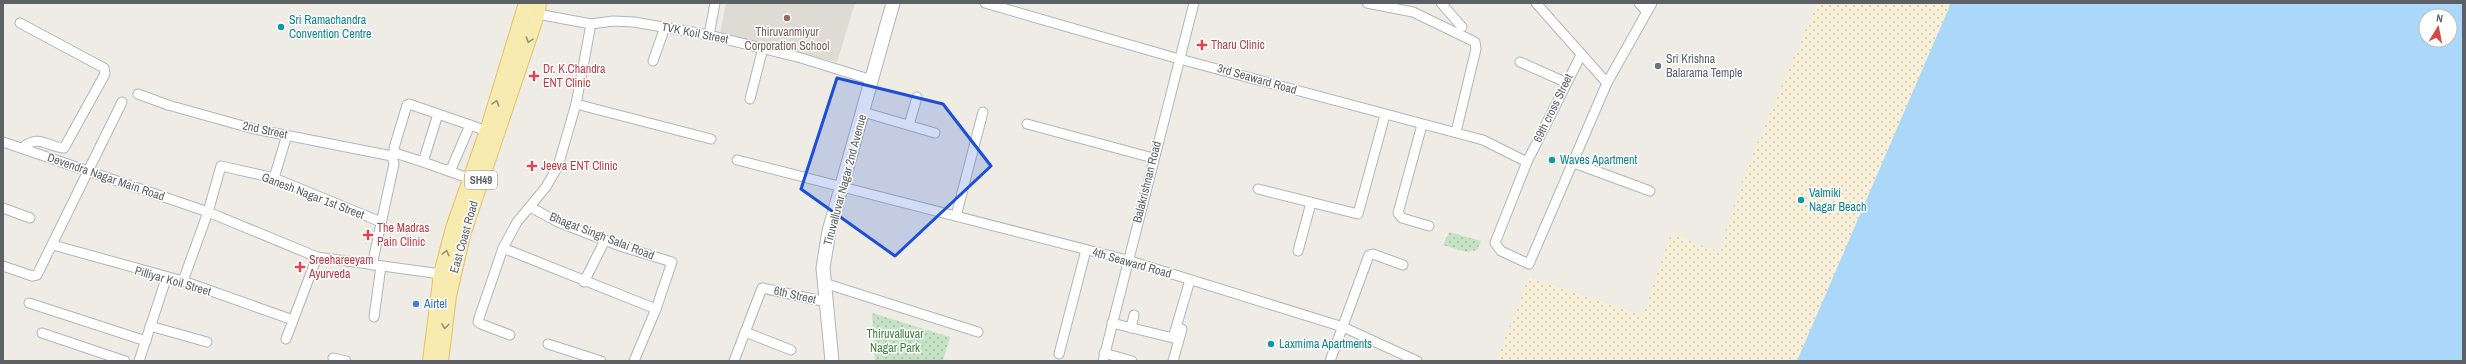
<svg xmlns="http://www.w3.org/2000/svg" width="2466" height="364" font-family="'Archivo Narrow',sans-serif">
	<defs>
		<pattern id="sand-dots" width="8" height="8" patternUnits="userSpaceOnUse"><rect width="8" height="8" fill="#f7efd7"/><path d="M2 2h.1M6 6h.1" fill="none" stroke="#cbc5b2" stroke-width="1.8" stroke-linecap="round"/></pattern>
		<pattern id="park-dots" width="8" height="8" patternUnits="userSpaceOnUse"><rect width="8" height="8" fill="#c5e3c4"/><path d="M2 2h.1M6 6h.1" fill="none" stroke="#a3bba3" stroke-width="1.8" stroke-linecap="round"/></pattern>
	</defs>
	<rect width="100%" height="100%" fill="#eeece5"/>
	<path fill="#dedbd3" d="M726,3H855L837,62L720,33Z"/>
	<path fill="url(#sand-dots)" d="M1817,3H1951L1797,361H1501L1497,359L1529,277L1643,315L1671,234L1719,252L1748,165Z"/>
	<g fill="url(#park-dots)">
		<path d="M1449,232L1481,241L1477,250L1466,252L1443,245Z"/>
		<path d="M872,313L950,337L943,361H875Z"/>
	</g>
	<path fill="#abd8f8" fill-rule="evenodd" d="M1951,3H2463V361H1797ZM2426,16H2450V40H2426Z"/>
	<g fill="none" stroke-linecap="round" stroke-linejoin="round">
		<defs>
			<g id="street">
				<path d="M985,3L1172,57L1483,140L1527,162"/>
				<path d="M1367,3L1413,12L1475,42L1476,49L1456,132"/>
				<path d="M1441,3L1462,27"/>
				<path d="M1536,3L1607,83"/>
				<path d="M1639,3L1647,12"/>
				<path d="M532,13L591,24L613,21L634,22L709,35L801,58L872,80"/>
				<path d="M20,23L104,68L105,74L64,148C45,146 39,134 22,148"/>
				<path d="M709,35L715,3"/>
				<path d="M1581,55L1527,162L1495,243L1501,251L1529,264L1607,83L1652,3"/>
				<path d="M653,61L665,27"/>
				<path d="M1520,62L1565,82"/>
				<path d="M138,94L168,105L254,129L392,156L394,164L372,265"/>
				<path d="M750,99L763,48"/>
				<path d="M576,104L711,139"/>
				<path d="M863,112L935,133"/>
				<path d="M438,114L423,162L395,153L394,148L407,105L409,104L470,125"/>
				<path d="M1027,124L1153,158"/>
				<path d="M909,125L917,97"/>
				<path d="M1422,125L1398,213L1402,218L1429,226"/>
				<path d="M3,142L208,212L317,257L441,274"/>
				<path d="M737,160L1127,260L1343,327L1417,361"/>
				<path d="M423,162L471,179"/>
				<path d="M1574,163L1650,191"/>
				<path d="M448,170L452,167L470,125L487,131"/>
				<path d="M274,178L287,135"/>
				<path d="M1258,189L1358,214L1385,115"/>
				<path d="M530,207L558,222L620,246L672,262L656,309L634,361"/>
				<path d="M3,208L30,218"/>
				<path d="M956,216L983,112"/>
				<path d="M53,245L183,281L293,320"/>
				<path d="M503,248L656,309"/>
				<path d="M1298,251L1311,203"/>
				<path d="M3,266L32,276L37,275L122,102"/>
				<path d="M183,281L208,212L221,166L274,178L381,222"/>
				<path d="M584,282L605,240"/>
				<path d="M824,283L978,332"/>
				<path d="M29,303L146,341"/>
				<path d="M374,317L381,266"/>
				<path d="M1112,323L1173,338L1190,280"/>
				<path d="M150,326L207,342"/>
				<path d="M1131,328L1134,315"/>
				<path d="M745,332L791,350"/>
				<path d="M42,333L125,361"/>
				<path d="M510,335L481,324L478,322L479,318L503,248L517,222L546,187L558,166L576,104L591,24"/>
				<path d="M286,339L317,257"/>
				<path d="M548,344L601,361"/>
				<path d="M1104,353L1132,361"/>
				<path d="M1059,354L1086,250"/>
				<path d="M333,358L346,361"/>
				<path d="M139,361L166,279"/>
				<path d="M734,361L762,288L827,302"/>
				<path d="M1103,361L1194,3"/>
				<path d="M1173,361L1182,329"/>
				<path d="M1330,361L1369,255L1373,254L1403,265"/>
			</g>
			<path id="secondary" d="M832,361L823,268L829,231L893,3"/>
			<g id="primary">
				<path d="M430,361L441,274L453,228L488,128L526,3"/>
				<path d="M441,361L449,296L463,235L537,15L539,3"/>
			</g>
		</defs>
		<use href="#street" stroke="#b2b5b9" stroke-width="11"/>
		<use href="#secondary" stroke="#b1b4b9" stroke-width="15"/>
		<use href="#primary" stroke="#e5bf67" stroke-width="16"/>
		<use href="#street" stroke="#fff" stroke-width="9"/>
		<use href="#secondary" stroke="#fff" stroke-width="13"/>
		<use href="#primary" stroke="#f8ebb0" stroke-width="14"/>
	</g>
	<defs><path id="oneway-chevron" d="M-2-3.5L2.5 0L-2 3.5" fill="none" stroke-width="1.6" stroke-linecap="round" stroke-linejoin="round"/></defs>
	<g stroke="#93917f">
		<use href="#oneway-chevron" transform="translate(529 40) rotate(108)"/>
		<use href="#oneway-chevron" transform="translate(496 103) rotate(-72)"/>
		<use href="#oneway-chevron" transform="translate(446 253) rotate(-76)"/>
		<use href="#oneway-chevron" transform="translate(445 326) rotate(97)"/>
	</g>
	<path fill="#1d4ed8" fill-opacity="0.2" stroke="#1d4ed8" stroke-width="3" stroke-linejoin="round" d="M837,78L943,104L991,166L895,256L801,189Z"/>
	<circle fill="#8d6e63" stroke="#fff" stroke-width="1.5" cx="787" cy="18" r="4"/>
	<g fill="#0f9aa8" stroke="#fff" stroke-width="1.5">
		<circle cx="281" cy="27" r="4"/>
		<circle cx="1552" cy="160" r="4"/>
		<circle cx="1801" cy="200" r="4"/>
		<circle cx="1271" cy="344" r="4"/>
	</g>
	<g fill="#e0444e" stroke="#fff" stroke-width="1.5">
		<path d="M1200 39h4v4h4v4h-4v4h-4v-4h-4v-4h4z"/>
		<path d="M532 70h4v4h4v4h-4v4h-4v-4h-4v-4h4z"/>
		<path d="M530 160h4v4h4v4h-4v4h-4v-4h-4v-4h4z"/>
		<path d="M366 229h4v4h4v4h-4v4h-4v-4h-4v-4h4z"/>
		<path d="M298 261h4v4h4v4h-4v4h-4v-4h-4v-4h4z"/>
	</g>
	<circle fill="#6b7280" stroke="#fff" stroke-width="1.5" cx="1658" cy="66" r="4"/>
	<circle fill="#3f7fe0" stroke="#fff" stroke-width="1.5" cx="416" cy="304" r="4"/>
	<g text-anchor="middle" stroke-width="3" stroke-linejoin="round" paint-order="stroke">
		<rect fill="#fff" stroke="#8e9092" stroke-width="1" x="465" y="171" width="32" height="18" rx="3"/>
		<g font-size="11" font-weight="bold" fill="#5d6064">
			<text x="481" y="184">SH49</text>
		</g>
		<g font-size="12" fill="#0d838f" stroke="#fff" text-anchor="start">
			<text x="289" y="24">Sri Ramachandra<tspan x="289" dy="14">Convention Centre</tspan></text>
			<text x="1560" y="164">Waves Apartment</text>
			<text x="1809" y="197">Valmiki<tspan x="1809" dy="14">Nagar Beach</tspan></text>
			<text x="1279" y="348">Laxmima Apartments</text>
		</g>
		<g font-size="12" fill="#785e54" stroke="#fff">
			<text x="787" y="36">Thiruvanmiyur<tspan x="787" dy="14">Corporation School</tspan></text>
		</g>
		<g font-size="12" fill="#5d6064" stroke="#fff">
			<text transform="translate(695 33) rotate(11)" y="4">TVK Koil Street</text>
			<text transform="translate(1257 79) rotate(16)" y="4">3rd Seaward Road</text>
			<text transform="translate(1553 108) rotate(-64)" y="4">69th cross Street</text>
			<text transform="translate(265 130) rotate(12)" y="4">2nd Street</text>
			<text transform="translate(106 177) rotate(19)" y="4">Devendra Nagar Main Road</text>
			<text transform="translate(845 180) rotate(-75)" y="4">Tiruvalluvar Nagar 2nd Avenue</text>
			<text transform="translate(1147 182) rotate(-76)" y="4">Balakrishnan Road</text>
			<text transform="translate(313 196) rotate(21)" y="4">Ganesh Nagar 1st Street</text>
			<text transform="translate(602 236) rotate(21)" y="4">Bhagat Singh Salai Road</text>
			<text transform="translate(464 237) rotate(-74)" y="4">East Coast Road</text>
			<text transform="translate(1132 263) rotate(16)" y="4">4th Seaward Road</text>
			<text transform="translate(173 281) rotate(16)" y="4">Pilliyar Koil Street</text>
			<text transform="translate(795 295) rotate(13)" y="4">6th Street</text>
		</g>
		<g font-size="12" fill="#be3a42" stroke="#fff" text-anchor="start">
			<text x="1211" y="49">Tharu Clinic</text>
			<text x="543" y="73">Dr. K.Chandra<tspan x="543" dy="14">ENT Clinic</tspan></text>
			<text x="541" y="170">Jeeva ENT Clinic</text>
			<text x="377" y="232">The Madras<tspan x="377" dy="14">Pain Clinic</tspan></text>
			<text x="309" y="264">Sreehareeyam<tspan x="309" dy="14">Ayurveda</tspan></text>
		</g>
		<g font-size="12" fill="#5b616d" stroke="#fff" text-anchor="start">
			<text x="1666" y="63">Sri Krishna<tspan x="1666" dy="14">Balarama Temple</tspan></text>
		</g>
		<g font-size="12" fill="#366cbe" stroke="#fff" text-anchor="start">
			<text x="424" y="308">Airtel</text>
		</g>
		<g font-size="12" fill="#3d833f" stroke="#fff">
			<text x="895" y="338">Thiruvalluvar<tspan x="895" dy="14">Nagar Park</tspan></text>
		</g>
	</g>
	<rect width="2466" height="364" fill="none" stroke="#5d6064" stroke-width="8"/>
	<g transform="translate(2438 28) rotate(10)"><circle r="19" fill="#ffffff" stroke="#bebfc1"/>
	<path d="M0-3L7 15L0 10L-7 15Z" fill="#da473f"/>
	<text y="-6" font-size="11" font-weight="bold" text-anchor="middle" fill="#5d6064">N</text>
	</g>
</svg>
